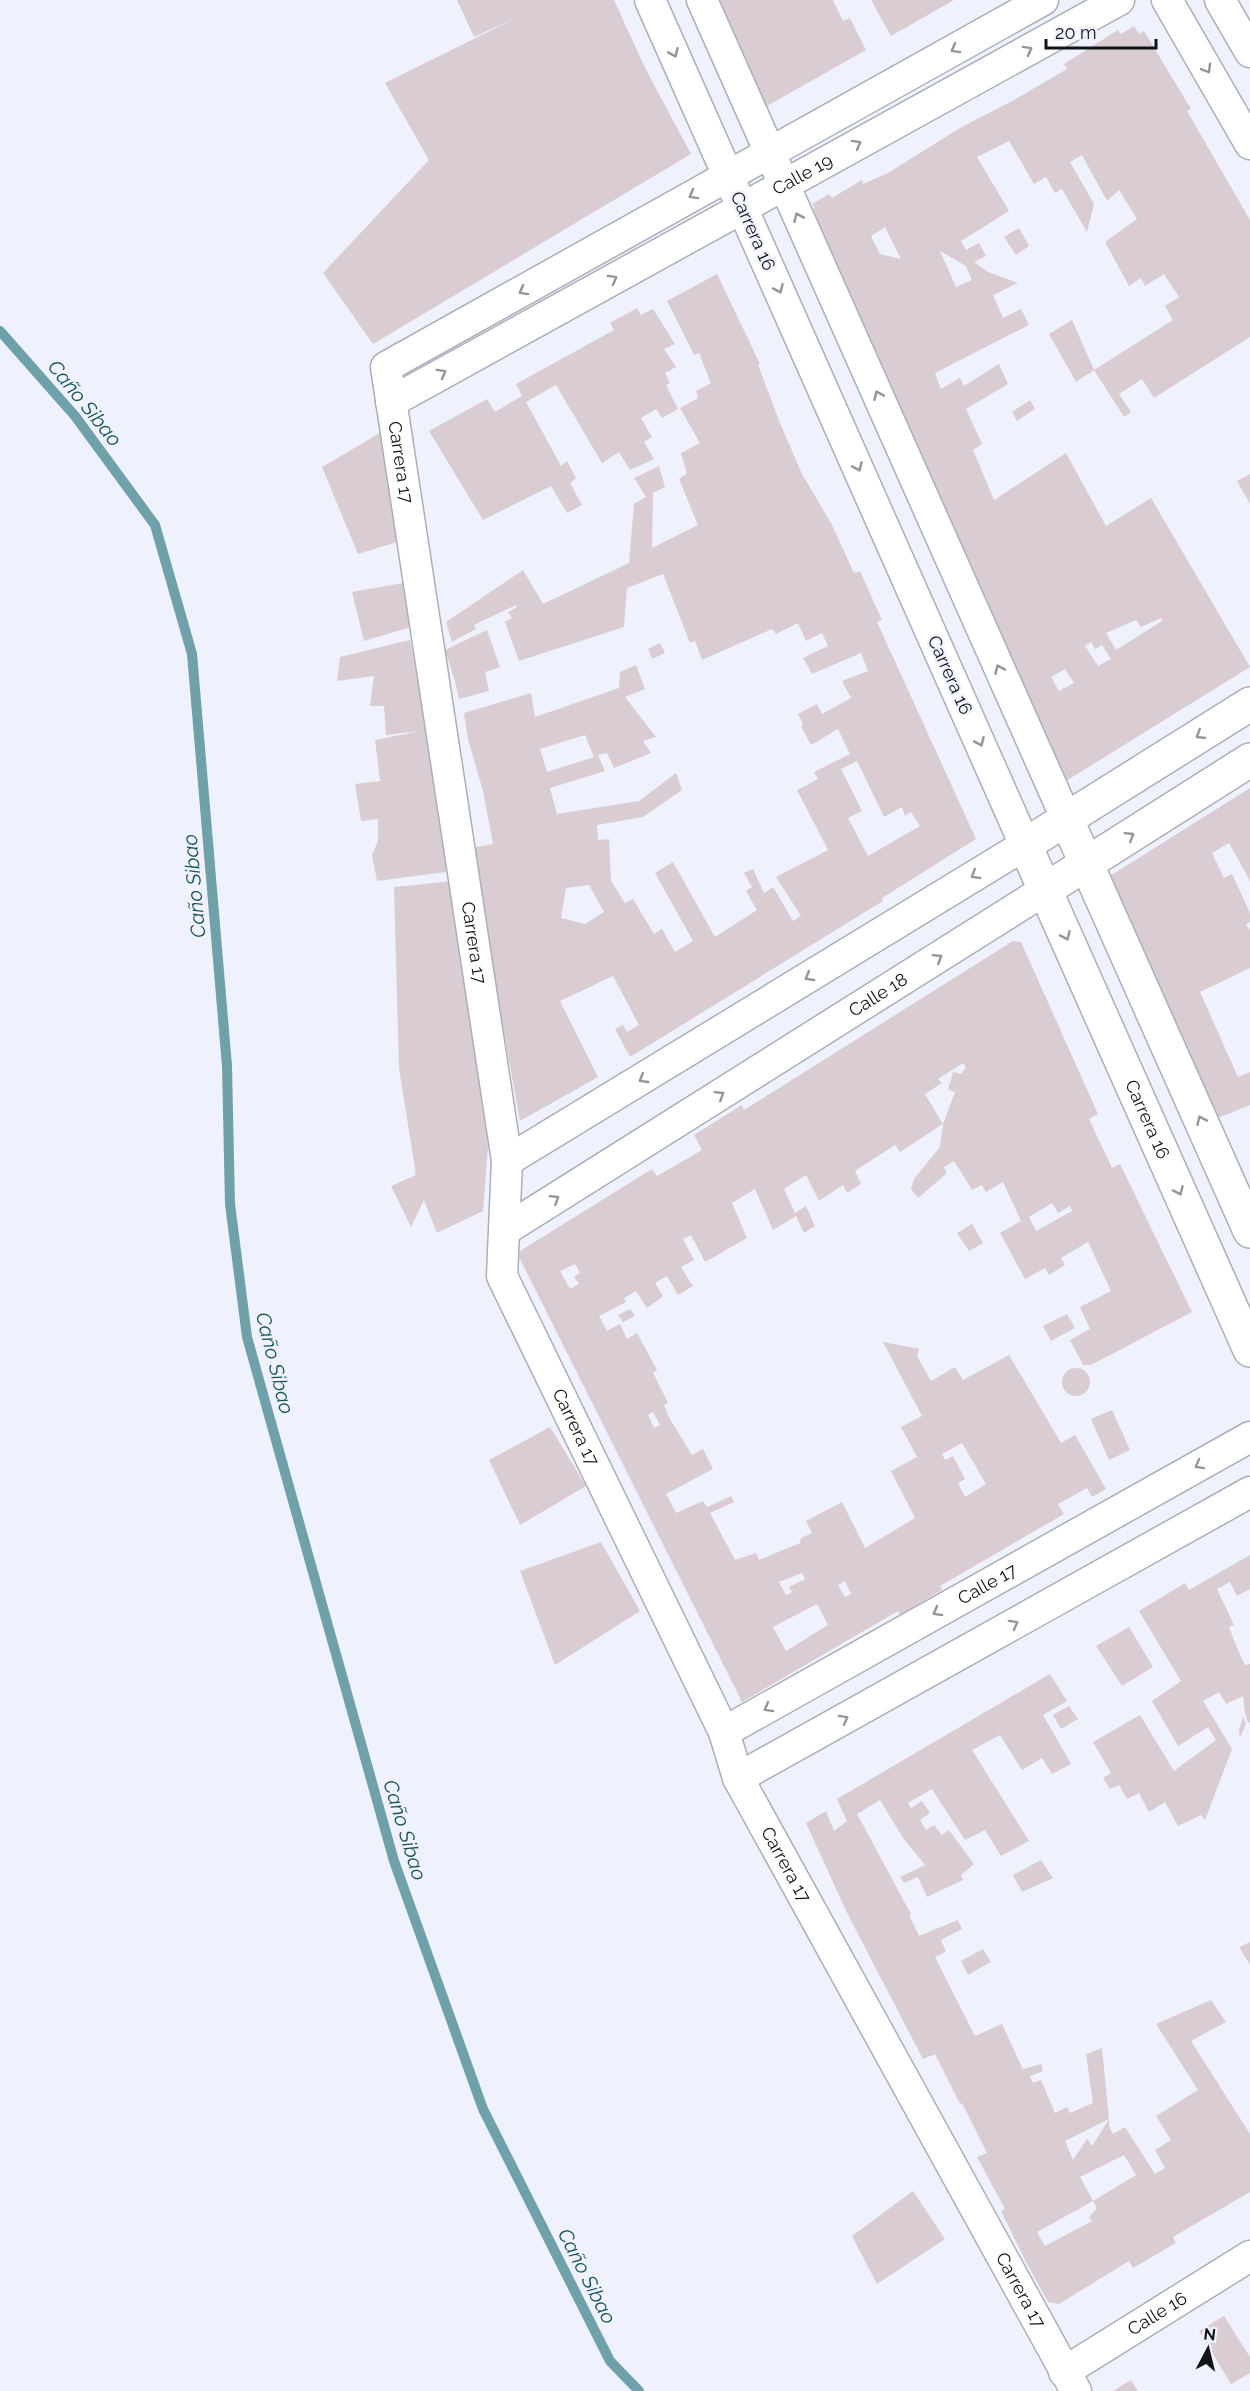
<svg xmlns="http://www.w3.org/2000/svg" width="1250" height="2391" font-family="Raleway,sans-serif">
	<rect width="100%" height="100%" fill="#eff1fd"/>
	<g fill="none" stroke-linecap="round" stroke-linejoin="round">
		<path stroke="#6ea1a9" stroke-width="10" d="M0,331L75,416L155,525L192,654L227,1066L230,1204L247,1337L394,1861L483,2109L610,2361L639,2391"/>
	</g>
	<g fill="#d9cdd3" fill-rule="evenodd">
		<path d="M457,0H614L645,68L691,154L373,344L323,273L429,160L385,83L520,16L474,37Z"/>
		<path d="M709,0H833L843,21L850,18L866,50L758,111Z"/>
		<path d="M871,0H954L891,36Z"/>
		<path d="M1134,26L1139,34L1144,31L1191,109L1187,111L1250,220V337L1154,398L1142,379L1119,394L1131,412L1124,417L1094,370L1076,382L1049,334L1072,320L1094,370L1173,320L1165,306L1179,297L1164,274L1145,286L1141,278L1129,286L1105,242L1137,219L1119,190L1107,201L1082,155L1070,162L1094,204L1087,232L1062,189L1055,193L1046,177L1034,184L1009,141L977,157L1009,211L961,241L966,250L979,243L986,256L974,262L988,272L1018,283L993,295L1003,318L1021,309L1029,325L935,373L941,389L960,378L964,386L999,364L1008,384L966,409L982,444L973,450L994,500L1066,453L1106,526L1151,498L1250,667L1066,781L811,211L815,208L812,204L829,194L832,198L862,180L863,184L888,173L960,128L1012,101L1067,69L1064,64L1118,30L1121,34ZM885,227L901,259L880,254L871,236ZM940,251L966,266L972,280L956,287ZM1161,618L1162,621L1116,650L1106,633L1136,620L1141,627ZM1091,642L1095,649L1102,645L1111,659L1098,666L1085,646ZM1065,669L1074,683L1059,691L1051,677Z"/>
		<path d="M1019,228L1029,246L1016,255L1004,237Z"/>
		<path d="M717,274L760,364L758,365L780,423L802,474L831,523L854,573L860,571L882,620L877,622L976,839L882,898L883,901L630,1057L615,1029L623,1025L627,1032L639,1025L613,976L560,1001L598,1077L520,1121L471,848L493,844L483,791L468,739L464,713L531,693L535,717L619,688L620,672L636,665L645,689L625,697L656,737L643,741L651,753L614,768L607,753L598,755L605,771L550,788L557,814L639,801L676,773L682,790L643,817L597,825L598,840L609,839L611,881L625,903L633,899L654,934L662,929L675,952L693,941L655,873L673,862L715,937L757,910L746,891L752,887L744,873L753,869L764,893L773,887L793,921L801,916L776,877L828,850L797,790L818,779L814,772L850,754L838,729L811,745L801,726L803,724L798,714L817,704L822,714L851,698L842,681L868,671L861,653L812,674L803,658L828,646L822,633L806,641L798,623L776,634L772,629L702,660L695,641L690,643L663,574L627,588L624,627L519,661L505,622L512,618L508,612L517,607L516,605L474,625L476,629L452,642L446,622L523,570L543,604L629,563L634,504L646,497L634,478L659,466L665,487L653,493L652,548L698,525L679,479L687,474L681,453L700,443L680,408L698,398L696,391L711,383L699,353L694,355L667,301ZM585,735L594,757L547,772L540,749ZM857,761L884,817L902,807L905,816L911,812L920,826L868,856L848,818L862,811L841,769ZM589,885L604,912L585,924L561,918L566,888Z"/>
		<path d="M637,308L641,315L653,309L675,344L664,349L676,367L665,373L670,383L666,385L678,409L662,418L656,409L641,418L652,437L644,442L654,459L630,470L619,452L602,463L556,385L526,402L561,466L567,461L576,478L570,483L582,505L567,513L551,486L483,520L429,431L487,399L495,412L522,396L516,384L614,330L610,323Z"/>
		<path d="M1030,400L1035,409L1017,421L1012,412Z"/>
		<path d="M380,433L400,541L358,554L322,467Z"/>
		<path d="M1250,474V504L1237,481Z"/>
		<path d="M403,583L411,627L364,641L352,592Z"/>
		<path d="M487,630L500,667L485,672L489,691L459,699L455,681L445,650Z"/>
		<path d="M410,640L429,730L453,871L377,881L372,855L378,841V819L361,821L355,784L380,781L375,740L420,731L386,735L384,706H370L374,676L337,681L340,657Z"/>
		<path d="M660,643L665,653L652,659L648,649Z"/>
		<path d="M1250,788V881L1229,843L1212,853L1224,878L1232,874L1250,913V922L1246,924L1250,931V968L1200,992L1238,1077L1250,1072V1105L1213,1120L1110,876Z"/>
		<path d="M454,881L488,1148L483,1211L437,1233L424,1200L411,1227L391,1186L416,1175L399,1068L394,887Z"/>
		<path d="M1013,941L1021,942L1098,1114L1089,1119L1112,1168L1120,1164L1192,1312L1091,1365H1083L1070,1340L1090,1329L1080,1307L1111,1291L1088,1242L1061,1258L1065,1265L1049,1275L1045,1268L1025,1279L1000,1233L1021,1221L1003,1182L986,1192L982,1185L972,1190L954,1161L944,1167L947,1173L918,1198L911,1189L914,1179L940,1147L943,1124L955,1092L948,1090L953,1072L961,1074L966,1067L963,1063L938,1079L942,1083L925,1094L943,1124L900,1152L895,1145L855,1171L861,1184L847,1193L843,1185L819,1201L806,1175L784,1189L795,1213L806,1206L815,1226L804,1233L796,1216L773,1230L755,1189L732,1203L747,1238L705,1262L691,1235L683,1239L694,1260L681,1267L693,1286L678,1295L667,1276L655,1283L663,1296L647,1308L636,1291L624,1298L626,1302L599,1316L607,1331L620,1324L627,1339L637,1333L657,1370L653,1373L668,1403L664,1405L670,1419L692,1455L703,1449L713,1469L666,1494L676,1513L703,1501L707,1507L731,1496L734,1502L710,1513L735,1560L756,1553L759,1560L800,1543L801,1538L812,1533L806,1521L842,1502L865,1548L915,1518L891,1471L917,1457L901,1427L922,1416L883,1342L919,1349L917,1356L931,1381L955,1367L963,1380L1009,1355L1061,1443L1075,1435L1106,1489L1092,1497L1087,1488L1058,1504L1064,1514L940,1586L942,1590L900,1615L898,1611L742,1702L519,1257L520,1251L652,1169L657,1176L702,1150L694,1135L742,1105L744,1110ZM1052,1203L1058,1213L1070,1206L1072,1211L1036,1231L1029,1217ZM575,1264L580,1273L574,1277L579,1284L570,1289L560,1271ZM653,1412L660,1425L654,1428L648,1415ZM962,1443L986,1484L965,1497L958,1483L965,1479L953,1456L945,1460L942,1454ZM802,1573L805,1579L789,1587L792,1592L786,1595L779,1582ZM845,1581L851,1594L845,1597L838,1585ZM817,1604L828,1625L786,1651L773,1627Z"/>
		<path d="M972,1224L983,1243L969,1251L957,1233Z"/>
		<path d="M630,1309L635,1316L623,1322L618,1315Z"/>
		<path d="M1067,1314L1075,1328L1051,1341L1043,1326Z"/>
		<circle cx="1076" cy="1382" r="14"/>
		<path d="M1112,1410L1130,1450L1109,1460L1091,1419Z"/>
		<path d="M550,1427L586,1486L520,1525L489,1460Z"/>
		<path d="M601,1542L640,1611L555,1665L520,1571Z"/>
		<path d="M1250,1555V1589L1237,1596L1230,1582L1217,1589L1234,1625L1229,1627L1235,1643L1245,1665L1250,1664V1722L1248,1723L1245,1712L1243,1696L1226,1704L1219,1692L1203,1701L1232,1749L1205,1820L1201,1815L1178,1826L1165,1802L1149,1812L1139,1793L1127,1799L1119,1785L1110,1789L1103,1778L1111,1773L1093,1742L1140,1715L1174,1771L1216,1740L1208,1727L1178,1746L1152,1701L1181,1681L1139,1611L1185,1583L1189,1590Z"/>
		<path d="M1129,1627L1153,1667L1122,1686L1096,1646Z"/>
		<path d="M1050,1674L1067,1701L1043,1715L1071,1764L1052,1774L1042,1758L1022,1770L1000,1735L972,1750L1029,1841L1001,1856L985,1830L965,1840L932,1789L908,1803L911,1808L922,1801L930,1813L920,1820L926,1830L934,1825L942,1835L949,1830L974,1864L961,1875L963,1880L927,1897L918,1877L904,1883L900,1877L925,1865L903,1838L880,1800L857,1814L911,1914L909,1915L919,1936L958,1920L962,1929L941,1940L946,1952L935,1957L975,2036L1002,2024L1023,2069L1041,2064L1043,2071L1030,2076L1033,2083L1041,2080L1055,2113L1067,2107L1070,2113L1093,2103L1086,2054L1102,2048L1109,2119L1065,2141L1073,2160L1087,2139L1092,2146L1109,2119V2126L1113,2134L1125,2127L1155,2174L1165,2168L1155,2150L1171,2140L1156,2116L1198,2090L1156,2024L1211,2000L1226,2022L1191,2041L1250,2134V2192L1173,2237L1176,2243L1133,2268L1129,2261L1059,2304L1048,2302L1026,2262L1001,2211L1005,2209L977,2157L987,2153L962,2103L960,2104L935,2054L923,2059L847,1913L806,1823L826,1811L834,1831L847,1821L837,1799ZM1124,2155L1136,2175L1093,2201L1097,2208L1089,2217L1092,2221L1045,2246L1037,2232L1093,2201L1080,2177Z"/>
		<path d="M1069,1706L1078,1719L1061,1729L1053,1715Z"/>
		<path d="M1243,1717L1246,1724L1240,1737L1239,1730Z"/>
		<path d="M1041,1860L1053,1878L1022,1892L1013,1875Z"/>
		<path d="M1250,1942V1965L1239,1947Z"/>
		<path d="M983,1949L991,1962L968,1975L961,1961Z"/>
		<path d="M913,2191L945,2239L877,2284L852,2236Z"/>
		<path d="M1224,2316L1250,2357V2373L1231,2384L1199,2331Z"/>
		<path d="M1131,2380L1138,2391H1113Z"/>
	</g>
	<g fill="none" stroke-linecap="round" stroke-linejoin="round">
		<defs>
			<g id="minor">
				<path d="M702,0L1066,818"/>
				<path id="s1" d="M1043,0L386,367L507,1161L502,1276L724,1732L738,1778L1076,2391"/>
				<path d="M1167,0L1250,144"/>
				<path d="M1220,0L1250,52"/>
				<path id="s2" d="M391,402L1119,0"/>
				<path d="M507,1161L1025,845L650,0"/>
				<path id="s3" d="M505,1230L1045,890"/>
				<path id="s4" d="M724,1732L1250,1437"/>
				<path d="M738,1778L1250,1492"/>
				<path id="s5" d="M1064,2372L1250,2256"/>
			</g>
			<g id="tertiary">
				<path id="s6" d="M1250,704L1025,845L1250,1350"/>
				<path d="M1066,818L1250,1231"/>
				<path d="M1045,890L1250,760"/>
			</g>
		</defs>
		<use href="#minor" stroke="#acaeb9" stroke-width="33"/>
		<use href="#tertiary" stroke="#acaeb9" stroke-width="36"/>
		<use href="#minor" stroke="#fff" stroke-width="30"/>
		<use href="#tertiary" stroke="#fff" stroke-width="33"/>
	</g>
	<defs><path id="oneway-chevron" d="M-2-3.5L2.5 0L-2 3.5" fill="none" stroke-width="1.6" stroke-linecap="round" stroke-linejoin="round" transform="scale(1.5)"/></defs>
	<g stroke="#959597">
		<use href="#oneway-chevron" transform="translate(955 49) rotate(151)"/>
		<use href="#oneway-chevron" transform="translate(1028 50) rotate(-29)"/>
		<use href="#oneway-chevron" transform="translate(674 53) rotate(66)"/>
		<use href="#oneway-chevron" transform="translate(1207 69) rotate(60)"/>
		<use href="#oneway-chevron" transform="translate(857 144) rotate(-29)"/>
		<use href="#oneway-chevron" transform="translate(693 195) rotate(151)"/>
		<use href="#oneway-chevron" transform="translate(798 217) rotate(-114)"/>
		<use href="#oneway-chevron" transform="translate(613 279) rotate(-29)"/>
		<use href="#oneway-chevron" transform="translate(779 289) rotate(66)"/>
		<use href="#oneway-chevron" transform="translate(523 291) rotate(151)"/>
		<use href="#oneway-chevron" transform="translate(442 373) rotate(-29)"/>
		<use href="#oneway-chevron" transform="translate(878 395) rotate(-114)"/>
		<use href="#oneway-chevron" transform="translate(858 467) rotate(66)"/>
		<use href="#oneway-chevron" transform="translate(999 669) rotate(-114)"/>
		<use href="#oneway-chevron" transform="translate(1200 735) rotate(148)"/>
		<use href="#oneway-chevron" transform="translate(980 742) rotate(66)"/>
		<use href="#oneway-chevron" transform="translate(1130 836) rotate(-32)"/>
		<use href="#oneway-chevron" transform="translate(975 875) rotate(149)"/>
		<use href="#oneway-chevron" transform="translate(1066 936) rotate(66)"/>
		<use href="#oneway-chevron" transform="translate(938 958) rotate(-32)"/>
		<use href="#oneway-chevron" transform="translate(809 977) rotate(149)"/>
		<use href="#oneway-chevron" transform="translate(643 1079) rotate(149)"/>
		<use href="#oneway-chevron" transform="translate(720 1095) rotate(-32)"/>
		<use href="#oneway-chevron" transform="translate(1201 1120) rotate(-114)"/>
		<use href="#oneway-chevron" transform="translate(1179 1191) rotate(66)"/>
		<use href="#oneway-chevron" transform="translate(555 1199) rotate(-32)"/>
		<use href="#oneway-chevron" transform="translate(1199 1465) rotate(151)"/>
		<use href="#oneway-chevron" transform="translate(937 1612) rotate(151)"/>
		<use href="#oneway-chevron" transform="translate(1014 1624) rotate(-29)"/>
		<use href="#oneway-chevron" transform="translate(768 1708) rotate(151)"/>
		<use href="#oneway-chevron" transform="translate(844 1719) rotate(-29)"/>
	</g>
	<g text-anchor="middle" stroke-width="4.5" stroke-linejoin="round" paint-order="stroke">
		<g font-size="18" fill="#131418" stroke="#eff1fd">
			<text dy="6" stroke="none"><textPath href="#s2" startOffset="470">Calle 19</textPath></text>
			<text transform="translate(753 231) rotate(66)" y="6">Carrera 16</text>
			<text dy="6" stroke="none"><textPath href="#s1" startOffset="849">Carrera 17</textPath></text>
			<text transform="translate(950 675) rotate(66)" y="6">Carrera 16</text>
			<text dy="6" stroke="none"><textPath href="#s1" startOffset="1335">Carrera 17</textPath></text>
			<text dy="6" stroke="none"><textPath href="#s3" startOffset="441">Calle 18</textPath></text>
			<text dy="6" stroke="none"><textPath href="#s6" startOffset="566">Carrera 16</textPath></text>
			<text dy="6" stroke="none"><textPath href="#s1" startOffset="1839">Carrera 17</textPath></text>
			<text dy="6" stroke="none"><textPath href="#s4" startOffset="302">Calle 17</textPath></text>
			<text dy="6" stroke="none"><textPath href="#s1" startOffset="2325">Carrera 17</textPath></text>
			<text dy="6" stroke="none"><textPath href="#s1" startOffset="2811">Carrera 17</textPath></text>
			<text dy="6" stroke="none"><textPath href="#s5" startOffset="110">Calle 16</textPath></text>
		</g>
		<g font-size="20" font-style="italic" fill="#15535b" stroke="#eff1fd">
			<text transform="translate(85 403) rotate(51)" y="7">Caño Sibao</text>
			<text transform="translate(194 886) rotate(-95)" y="7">Caño Sibao</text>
			<text transform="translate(275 1363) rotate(76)" y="7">Caño Sibao</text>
			<text transform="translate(405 1830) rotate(73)" y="7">Caño Sibao</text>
			<text transform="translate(587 2276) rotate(63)" y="7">Caño Sibao</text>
		</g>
	</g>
	<g transform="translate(1208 2349) rotate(7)" stroke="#eff1fd" stroke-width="4.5" paint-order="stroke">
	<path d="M0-4.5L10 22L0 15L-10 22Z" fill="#131418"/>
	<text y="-9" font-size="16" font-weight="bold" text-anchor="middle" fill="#131418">N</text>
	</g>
	<path d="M1046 39v9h110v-9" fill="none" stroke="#131418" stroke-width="3"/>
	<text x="1055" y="39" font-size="18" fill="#131418" stroke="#eff1fd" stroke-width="4.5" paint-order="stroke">20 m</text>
</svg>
